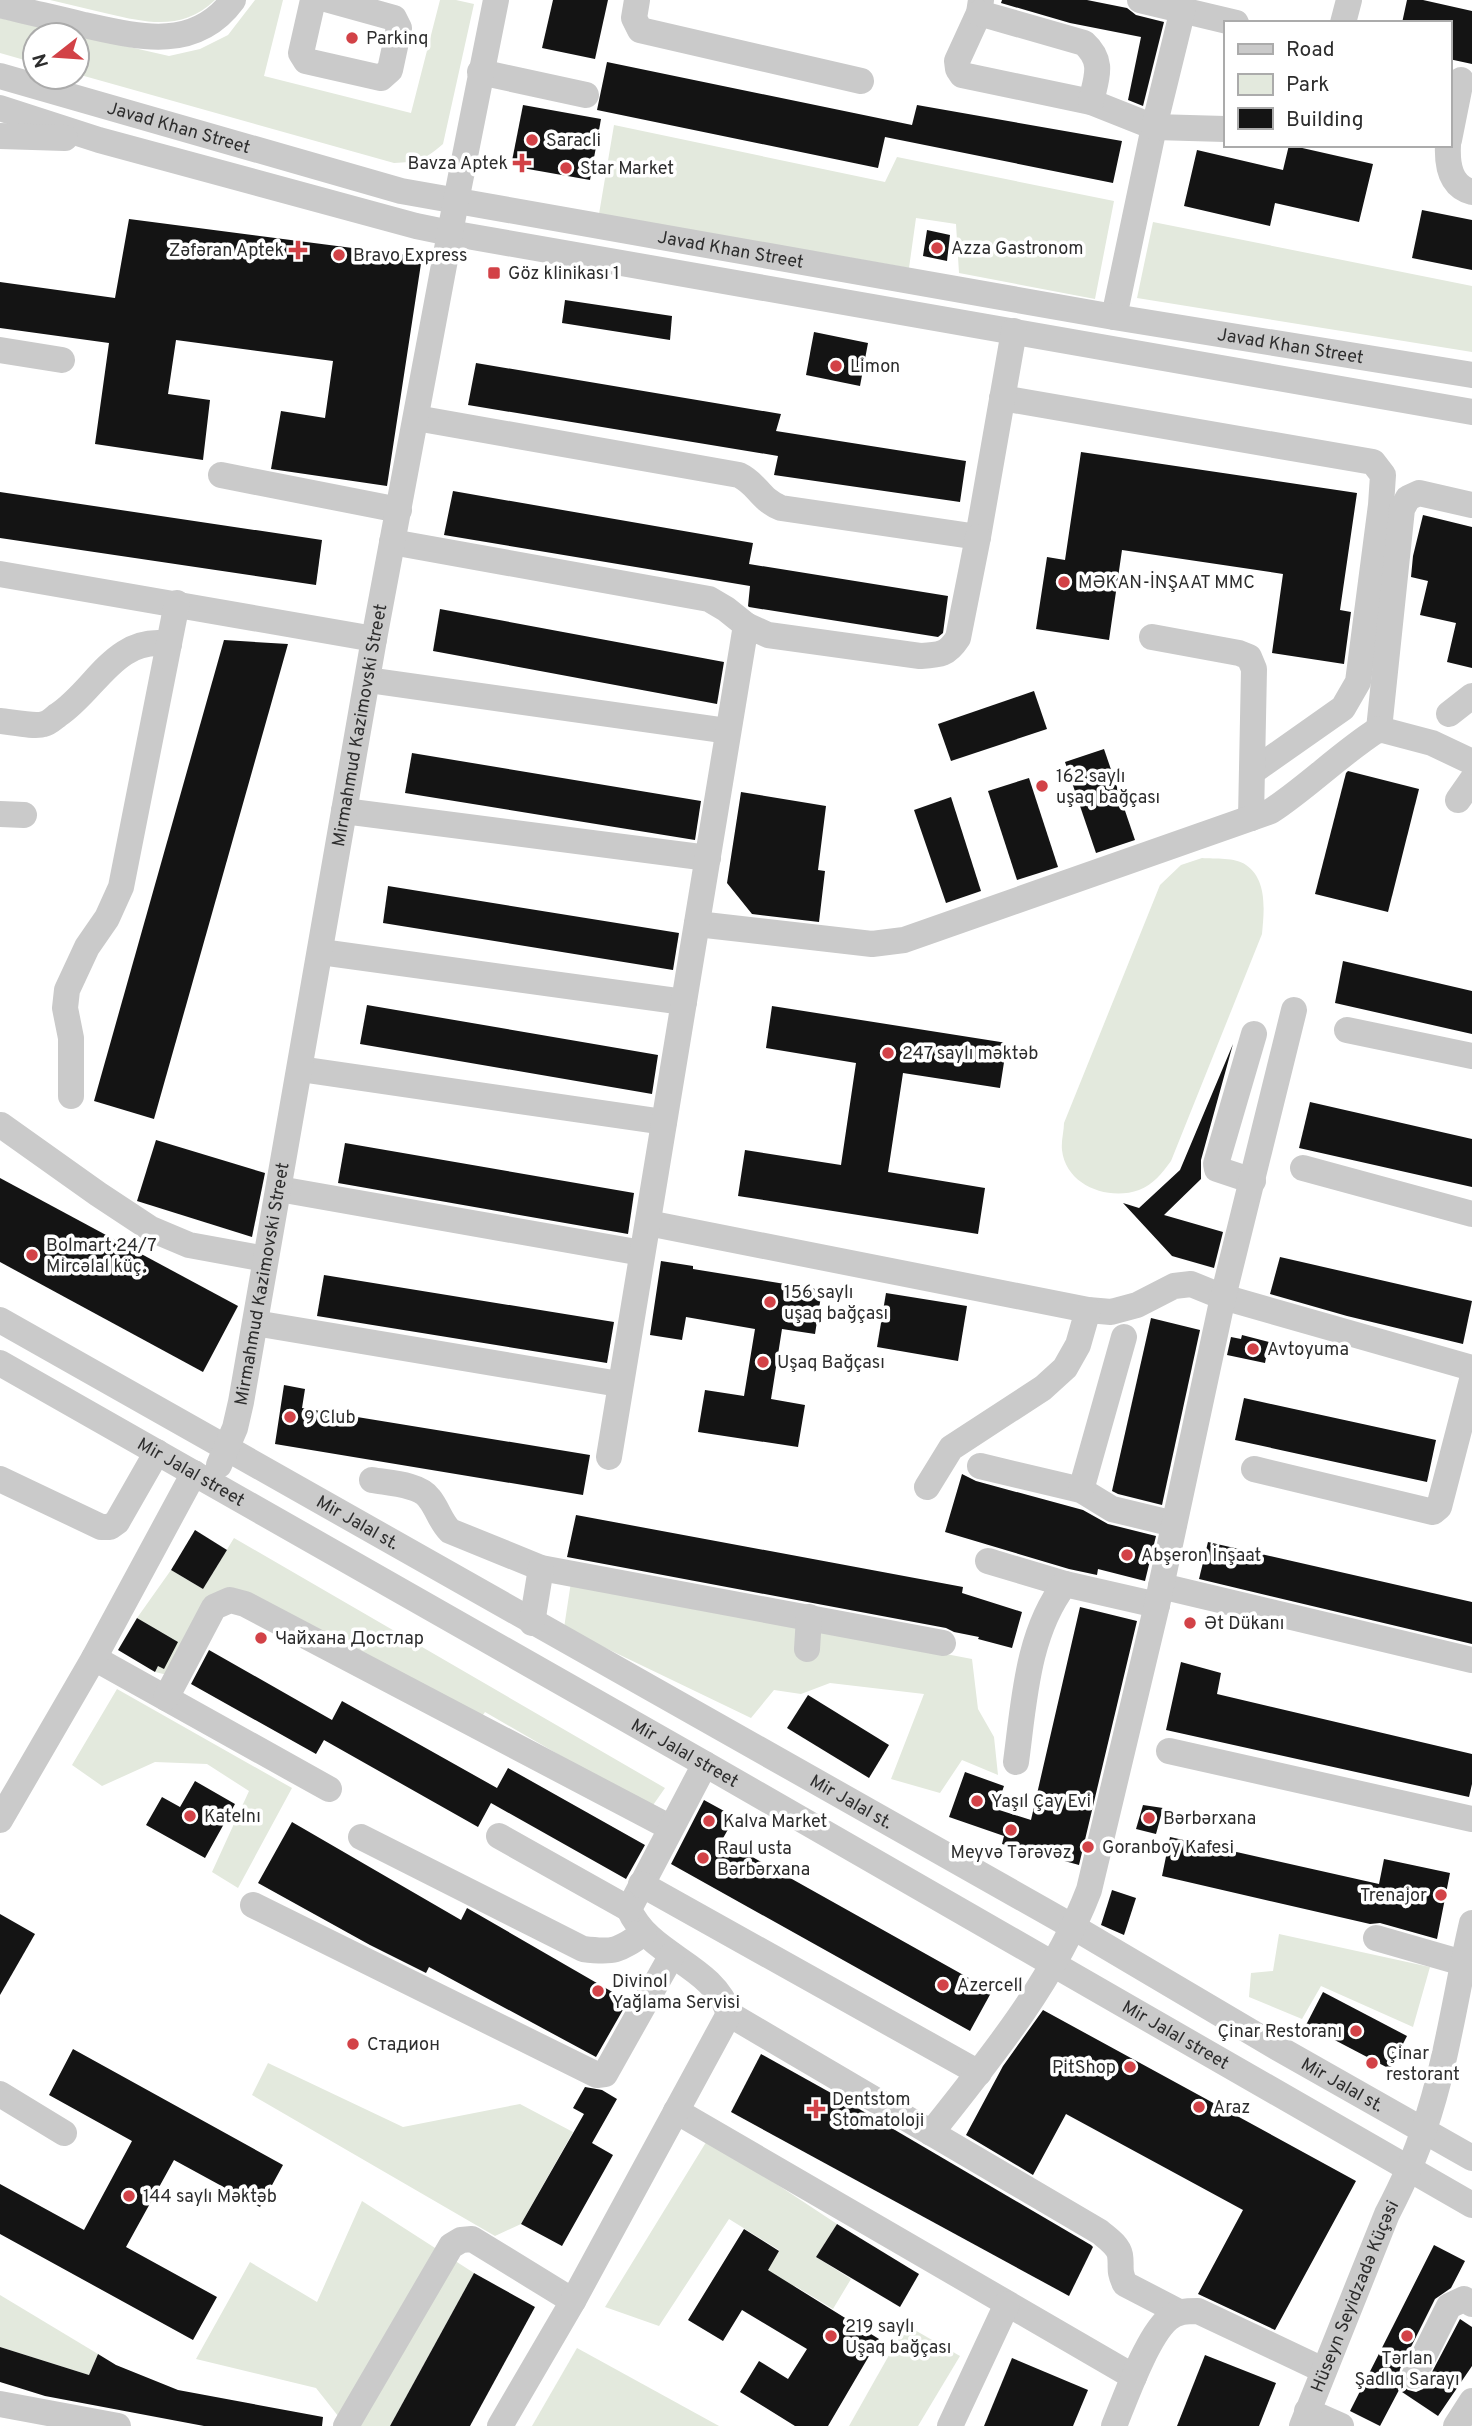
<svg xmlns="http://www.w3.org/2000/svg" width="1472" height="2426" font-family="Overpass,sans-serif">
	<rect width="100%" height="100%" fill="#fff"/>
	<g fill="#e3e9dd">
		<path d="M50,0H215C183,31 148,23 109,14C89,9 70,5 50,0Z"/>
		<path d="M255,0H283L264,76L411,113L440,0H456L474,4L443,144C425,160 417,162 394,163L77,74V35L169,56L200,49L228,35Z"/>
		<path d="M0,18L75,35H35V63L0,53Z"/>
		<path d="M614,125L885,182L897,157L1114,201L1095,299L959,273L956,224L916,218L909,268L599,214Z"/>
		<path d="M1153,222L1472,286V352L1137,298Z"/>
		<path d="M1202,858C1215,859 1235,857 1246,865C1268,880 1264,912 1262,934L1171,1161C1162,1173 1153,1185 1139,1190C1109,1201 1066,1186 1062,1150C1061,1141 1064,1131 1064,1123L1160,885L1181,865Z"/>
		<path d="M234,1538L665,1788L651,1808L485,1712L469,1735L232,1606L198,1644L180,1678L155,1672L173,1640L137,1618L171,1570L203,1589Z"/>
		<path d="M571,1582L972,1659L978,1709L994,1737L998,1775L962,1760L940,1793L891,1779L924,1694L830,1683L801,1694L774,1690L751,1718L564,1628Z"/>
		<path d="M117,1689L292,1788L238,1888L212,1872L249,1791L207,1764L155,1762L102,1786L72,1765Z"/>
		<path d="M1279,1934L1430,1967L1413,2027L1321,1986L1302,2019L1249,1997L1251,1973L1273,1971Z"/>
		<path d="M268,2063L403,2127L520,2104L573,2132L521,2224L495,2236L252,2095Z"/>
		<path d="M708,2139L837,2224L816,2257L851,2279L833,2309L795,2286L785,2301L758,2285L779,2250L729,2219L659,2326L605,2307Z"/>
		<path d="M362,2201L474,2273L390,2426H346L316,2388L196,2359L250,2262L317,2302Z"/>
		<path d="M0,2295L98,2354L89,2375L0,2347Z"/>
		<path d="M906,2325L960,2356L918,2426H849Z"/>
		<path d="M577,2348L719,2426H532Z"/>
	</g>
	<g fill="#141414">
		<path d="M553,0H608L595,59L542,48Z"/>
		<path d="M1002,0H1087L1127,8L1136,15L1164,22L1143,106L1128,100L1141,37L1070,23L1001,3Z"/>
		<path d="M1407,0H1423L1472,11V64L1449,59V23H1402Z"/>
		<path d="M607,62L912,125L917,105L1122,141L1113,183L885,137L878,168L597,110Z"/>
		<path d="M523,105L601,119L590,180L511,166Z"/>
		<path d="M1289,145L1373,164L1359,222L1275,203L1270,226L1184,206L1197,150L1283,170Z"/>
		<path d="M1422,210L1472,220V270L1412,258Z"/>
		<path d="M129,219L422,257L387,486L271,469L281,411L325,418L333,361L176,340L168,394L210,400L203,460L95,444L109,343L0,328V282L115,298Z"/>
		<path d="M927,230L950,235L947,261L923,256Z"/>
		<path d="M565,300L672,316L670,340L562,323Z"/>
		<path d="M814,332L868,343L860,386L806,375Z"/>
		<path d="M476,363L781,414L776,431L966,461L960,502L774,475L778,456L468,405Z"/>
		<path d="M1081,452L1357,493L1340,610L1351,612L1344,664L1272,653L1283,574L1122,550L1109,640L1036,629L1047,557L1065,560Z"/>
		<path d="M453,491L753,543L749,564L948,596L943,633L938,637L749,607L748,606L750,586L444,535Z"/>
		<path d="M0,492L322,540L316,585L0,538Z"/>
		<path d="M1423,515L1472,527V668L1447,662L1456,623L1420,615L1428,581L1411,577L1413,556Z"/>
		<path d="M440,609L724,662L717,704L433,651Z"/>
		<path d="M224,640L288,644L154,1119L94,1101Z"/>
		<path d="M1034,691L1047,729L951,761L938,724Z"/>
		<path d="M1104,749L1135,840L1096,853L1065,762Z"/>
		<path d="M412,753L701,801L695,840L405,793Z"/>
		<path d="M1348,771L1419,789L1388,912L1315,894L1346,773Z"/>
		<path d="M1029,778L1058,867L1017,880L988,791Z"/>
		<path d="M741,792L826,806L818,870L825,871L819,922L752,914L727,883Z"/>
		<path d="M951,797L981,891L946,903L914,810Z"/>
		<path d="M388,886L679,933L673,970L383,923Z"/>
		<path d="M1343,961L1472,991V1034L1335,1003Z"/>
		<path d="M367,1005L658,1055L652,1094L360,1044Z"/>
		<path d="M772,1006L1007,1043L1000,1088L903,1073L888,1172L985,1188L978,1234L738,1196L745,1150L841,1165L856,1063L766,1048Z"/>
		<path d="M1233,1044L1201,1160V1179L1164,1215L1223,1232L1214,1268L1172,1256L1123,1203L1139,1208L1180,1170Z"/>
		<path d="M1310,1102L1472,1139V1187L1299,1148Z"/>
		<path d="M156,1140L265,1173L252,1237L137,1201Z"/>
		<path d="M345,1143L634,1193L628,1234L338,1183Z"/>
		<path d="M0,1178L238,1306L203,1372L0,1262Z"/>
		<path d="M1280,1257L1472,1301L1463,1344L1347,1316L1270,1294Z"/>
		<path d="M661,1261L693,1266V1269L822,1290L815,1334L782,1329L771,1399L805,1405L798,1447L698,1432L705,1390L744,1396L755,1329L686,1317L682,1340L650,1335Z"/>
		<path d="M324,1275L614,1322L607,1363L317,1316Z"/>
		<path d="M886,1293L967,1306L958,1361L877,1347Z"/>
		<path d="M1151,1318L1200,1330L1162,1505L1118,1494L1112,1491Z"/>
		<path d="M1242,1335L1269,1342L1265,1363L1227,1355L1231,1337L1241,1339Z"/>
		<path d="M284,1385L305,1389L302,1408L590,1455L583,1495L275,1444Z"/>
		<path d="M1244,1398L1436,1440L1427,1482L1235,1440Z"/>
		<path d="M962,1474L976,1481L1083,1510L1108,1524L1156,1536L1145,1581L1098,1569L1097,1575L1069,1569L945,1532Z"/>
		<path d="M576,1515L963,1587L962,1593L1022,1612L1012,1648L978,1639L979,1637L954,1632L946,1628L567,1557Z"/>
		<path d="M195,1530L227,1550L203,1589L171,1570Z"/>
		<path d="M1208,1542L1472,1602V1644L1199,1579Z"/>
		<path d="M1080,1607L1137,1621L1079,1865L1002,1844L1004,1836L949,1817L965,1772L1004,1786L996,1809L1031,1820Z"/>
		<path d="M137,1618L178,1642L164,1669L158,1666L155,1672L118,1650Z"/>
		<path d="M209,1650L332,1720L342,1701L497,1788L508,1768L645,1845L626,1879L491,1803L478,1827L324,1740L316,1754L191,1684Z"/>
		<path d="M1181,1662L1221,1673L1217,1694L1472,1754V1784L1469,1797L1166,1730Z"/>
		<path d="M808,1695L889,1745L869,1778L787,1728Z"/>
		<path d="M195,1781L235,1804L205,1858L146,1825L162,1797L180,1807Z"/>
		<path d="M704,1800L735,1817L722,1840L992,1991L970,2031L671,1864Z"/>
		<path d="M1143,1805L1163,1808L1156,1834L1136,1829Z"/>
		<path d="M292,1822L461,1920L467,1908L628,2001L596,2057L429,1967L426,1973L370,1945L258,1883Z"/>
		<path d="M1170,1837L1379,1884L1384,1859L1450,1873L1437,1939L1380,1923L1370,1924L1162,1876Z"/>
		<path d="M1112,1890L1136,1898L1124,1935L1101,1925Z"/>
		<path d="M0,1914L35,1934L0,1995Z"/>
		<path d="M1323,1992L1407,2036L1390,2069L1306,2025Z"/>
		<path d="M1043,2010L1356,2181L1275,2330L1198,2294L1243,2210L1066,2114L1033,2175L966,2135L1003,2066Z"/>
		<path d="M73,2049L283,2165L260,2207L174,2160L126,2247L217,2297L193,2340L0,2234V2184L84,2230L132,2141L49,2095Z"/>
		<path d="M761,2054L849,2103L1091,2245L1093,2247L1069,2296L731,2112Z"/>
		<path d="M585,2087L602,2090L617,2099L592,2143L613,2155L562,2246L521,2224L584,2114L573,2108Z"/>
		<path d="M837,2224L919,2274L900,2307L816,2257Z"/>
		<path d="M744,2229L779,2251L768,2270L879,2339L828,2426H795L740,2392L759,2361L788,2379L807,2349L742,2310L723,2341L688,2320Z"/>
		<path d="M1434,2245L1465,2261L1451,2288L1435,2299L1400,2369L1398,2378L1401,2385L1408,2390L1416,2392L1423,2389L1460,2319L1472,2327V2366L1438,2416L1399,2390L1380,2426L1350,2411Z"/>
		<path d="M474,2273L535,2307L470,2426H390Z"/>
		<path d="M0,2347L89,2375L98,2354L116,2365L178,2390L323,2417L322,2426H204L45,2396L0,2382Z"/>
		<path d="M1205,2355L1276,2383L1259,2426H1177Z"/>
		<path d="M1012,2358L1088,2390L1073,2426H984Z"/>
	</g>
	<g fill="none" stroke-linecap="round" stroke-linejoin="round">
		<g stroke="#cacaca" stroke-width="26">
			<path d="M313,0L301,53L306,61L381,78L390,70L399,28L394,18L329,0"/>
			<path d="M637,0L634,18L640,30L861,81"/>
			<path d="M981,0L979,13L957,61L958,69L962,75L1091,102L1154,127L1114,317"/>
			<path d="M1140,0L1236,23"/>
			<path d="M0,5C28,12 56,18 84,25C138,37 195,52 233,0"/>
			<path d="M1183,9L1154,127L1225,129"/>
			<path d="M979,13L1084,43C1105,62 1096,78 1091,102"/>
			<path d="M1343,23L1349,0"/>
			<path d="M480,72L586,95"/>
			<path id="s1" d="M0,76L401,191L1114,317L1472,375"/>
			<path d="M0,108L99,140L416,226L450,233L1472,412"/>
			<path d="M0,136L65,138"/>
			<path d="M1449,140L1461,80"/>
			<path d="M1448,145C1447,165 1450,186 1472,192"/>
			<path d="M0,350L62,360"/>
			<path d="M1002,398L1373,462L1383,475L1381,505L1358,682L1343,708L1252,772"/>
			<path d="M416,418L739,475C758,484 759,499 781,508L978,537L1014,331"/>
			<path d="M221,475L399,510"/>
			<path d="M392,542L709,599L726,609L746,625"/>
			<path d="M0,574L374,639"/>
			<path d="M1152,637L1239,653L1249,657L1254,669L1251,818"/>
			<path d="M368,680L728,731"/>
			<path d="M1449,714L1472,696"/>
			<path d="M0,721C11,722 35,727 44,724C49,723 54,718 58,715C96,690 115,635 169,644"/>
			<path d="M1379,729L1402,509L1408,498L1419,493L1472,505"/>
			<path d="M1458,800L1472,780"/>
			<path d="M344,811L708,858"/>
			<path d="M0,814L24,815"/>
			<path d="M697,924L872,944L904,940L1271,811C1309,786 1341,753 1379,729L1432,743L1472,762"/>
			<path d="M321,952L684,1002"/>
			<path d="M1347,1030L1472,1056"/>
			<path d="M300,1069L664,1122"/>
			<path d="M71,1096V1038L65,1008L67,990L87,947L107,918L121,887L177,603"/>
			<path d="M1,1125L98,1194L151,1229L189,1245L265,1259"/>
			<path d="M1303,1168L1472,1214"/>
			<path d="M1253,1181L1217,1169L1216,1164L1254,1034"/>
			<path d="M279,1189L642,1253"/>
			<path d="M648,1223L1088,1310L1111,1312L1137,1305L1174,1286L1191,1284L1223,1297L1472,1368"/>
			<path id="s2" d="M0,1320L1075,1928L1278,2048L1472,2158"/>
			<path d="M255,1323L619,1384"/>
			<path id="s3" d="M0,1363L705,1764L1472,2205"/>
			<path d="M609,1457L746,625L768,635L920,656C940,655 947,655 958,638L978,537"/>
			<path id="s4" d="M219,1465L235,1428L241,1402L374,639L456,201L496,0"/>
			<path d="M980,1466L1081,1490L1112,1509L1174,1524"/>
			<path d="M1254,1469L1433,1512L1439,1507L1472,1380"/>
			<path d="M0,1479L101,1527H110L117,1522L157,1452"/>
			<path d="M372,1480C388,1483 419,1484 429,1498C438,1509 440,1521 450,1531L541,1568L943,1643"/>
			<path d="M927,1487L951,1448L1043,1388L1065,1368L1078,1345L1088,1310"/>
			<path d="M1081,1490L1124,1337"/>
			<path d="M988,1561L1065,1584"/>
			<path d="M1161,1586L1472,1660"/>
			<path d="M532,1623L541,1568"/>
			<path d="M807,1649L809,1617"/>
			<path d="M94,1658L329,1789"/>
			<path d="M166,1698L214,1607L230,1600L245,1604L671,1828"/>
			<path d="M1169,1751L1472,1819"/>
			<path d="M1016,1762C1024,1703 1027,1633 1065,1584L1157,1605"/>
			<path d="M705,1764L629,1909C649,1956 714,1965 729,2014L1100,2232C1107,2238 1118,2245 1120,2255C1122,2267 1118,2270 1125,2284L1179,2312"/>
			<path d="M0,1820L94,1658L194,1473"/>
			<path d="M499,1836L629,1909"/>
			<path d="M361,1837L583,1949C614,1953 618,1951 644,1933"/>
			<path d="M641,1884L979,2073"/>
			<path d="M253,1905L597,2075L605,2074L672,1955"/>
			<path d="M1376,1938L1463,1963"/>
			<path d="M0,2094L64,2133"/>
			<path d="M676,2111L1134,2377"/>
			<path d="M931,2133C990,2059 1055,1979 1089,1890L1157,1605L1223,1297L1294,1010"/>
			<path d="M1414,2376L1449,2306L1464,2299L1472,2304"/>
			<path d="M0,2404L118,2426"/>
			<path d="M1307,2411L1341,2426"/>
			<path d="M346,2426L451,2246L461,2240L472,2239L573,2301"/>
			<path d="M500,2426L573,2301L729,2014"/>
			<path d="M950,2426L1007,2304"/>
			<path d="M1114,2426C1125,2399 1147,2337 1168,2319C1177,2311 1187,2311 1198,2311L1323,2370"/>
			<path id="s5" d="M1302,2426L1387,2214C1401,2187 1415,2158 1424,2129C1447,2063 1456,1991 1472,1923"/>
			<path d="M1456,2426L1472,2401"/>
		</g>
	</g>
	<g fill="#d24247" stroke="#fff" stroke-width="2.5">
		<circle cx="352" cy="38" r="7"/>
		<circle cx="532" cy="140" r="7"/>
		<path d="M518.5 152.5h7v7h7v7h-7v7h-7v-7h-7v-7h7z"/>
		<circle cx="566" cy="168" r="7"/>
		<circle cx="937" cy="248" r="7"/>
		<path d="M294.5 239.5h7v7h7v7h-7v7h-7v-7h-7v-7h7z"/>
		<circle cx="339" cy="255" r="7"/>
		<rect x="487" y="266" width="14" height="14" rx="3.5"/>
		<circle cx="836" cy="366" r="7"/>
		<circle cx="1064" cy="582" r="7"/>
		<circle cx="1042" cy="786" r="7"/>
		<circle cx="888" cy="1053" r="7"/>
		<circle cx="32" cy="1255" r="7"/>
		<circle cx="770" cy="1302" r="7"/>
		<circle cx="1253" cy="1349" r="7"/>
		<circle cx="763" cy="1362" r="7"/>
		<circle cx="290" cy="1417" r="7"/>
		<circle cx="1127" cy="1555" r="7"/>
		<circle cx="1190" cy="1623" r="7"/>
		<circle cx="261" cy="1638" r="7"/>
		<circle cx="977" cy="1801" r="7"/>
		<circle cx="190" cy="1816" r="7"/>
		<circle cx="1149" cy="1818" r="7"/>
		<circle cx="709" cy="1821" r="7"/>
		<circle cx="1011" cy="1830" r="7"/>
		<circle cx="1088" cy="1847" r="7"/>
		<circle cx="703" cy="1858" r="7"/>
		<circle cx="1441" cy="1895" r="7"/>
		<circle cx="943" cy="1985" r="7"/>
		<circle cx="598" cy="1991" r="7"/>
		<circle cx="1356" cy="2031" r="7"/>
		<circle cx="353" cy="2044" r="7"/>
		<circle cx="1372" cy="2063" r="7"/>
		<circle cx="1130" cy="2067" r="7"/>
		<circle cx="1199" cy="2107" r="7"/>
		<path d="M812.5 2098.5h7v7h7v7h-7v7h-7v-7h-7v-7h7z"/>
		<circle cx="129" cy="2196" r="7"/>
		<circle cx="831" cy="2336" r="7"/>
		<circle cx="1407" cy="2336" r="7"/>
	</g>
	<g text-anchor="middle" stroke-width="7" stroke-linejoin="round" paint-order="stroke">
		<g font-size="18" fill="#2d2d2d" stroke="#fff" text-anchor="start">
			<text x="366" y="44">Parkinq</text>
			<text x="546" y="146">Saracli</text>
			<text x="508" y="169" text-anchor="end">Bavza Aptek</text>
			<text x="580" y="174">Star Market</text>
			<text x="951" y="254">Azza Gastronom</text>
			<text x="284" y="256" text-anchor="end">Zəfəran Aptek</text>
			<text x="353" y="261">Bravo Express</text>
			<text x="508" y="279">Göz klinikası 1</text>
			<text x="850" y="372">Limon</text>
			<text x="1078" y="588">MƏKAN-İNŞAAT MMC</text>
			<text x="1056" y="782">162 saylı<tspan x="1056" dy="21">uşaq bağçası</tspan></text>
			<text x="902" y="1059">247 saylı məktəb</text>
			<text x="46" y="1251">Bolmart 24/7<tspan x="46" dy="21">Mircәlal küç.</tspan></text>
			<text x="784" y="1298">156 saylı<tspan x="784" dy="21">uşaq bağçası</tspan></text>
			<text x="1267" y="1355">Avtoyuma</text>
			<text x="777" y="1368">Uşaq Bağçası</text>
			<text x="304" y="1423">9 Club</text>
			<text x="1141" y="1561">Abşeron İnşaat</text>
			<text x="1204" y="1629">Ət Dükanı</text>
			<text x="275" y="1644">Чайхана Достлар</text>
			<text x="991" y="1807">Yaşıl Çay Evi</text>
			<text x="204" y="1822">Katelnı</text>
			<text x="1163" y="1824">Bərbərxana</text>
			<text x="723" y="1827">Kalva Market</text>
			<text x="1102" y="1853">Goranboy Kafesi</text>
			<text x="717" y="1854">Raul usta<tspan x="717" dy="21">Bərbərxana</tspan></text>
			<text x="1011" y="1858" text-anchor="middle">Meyvə Tərəvəz</text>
			<text x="1427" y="1901" text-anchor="end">Trenajor</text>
			<text x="612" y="1987">Divinol<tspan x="612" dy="21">Yağlama Servisi</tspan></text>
			<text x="957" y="1991">Azercell</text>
			<text x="1342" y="2037" text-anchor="end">Çinar Restoranı</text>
			<text x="367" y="2050">Стадион</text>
			<text x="1386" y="2059">Çinar<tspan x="1386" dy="21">restorant</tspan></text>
			<text x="1116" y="2073" text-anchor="end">PitShop</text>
			<text x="832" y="2105">Dentstom<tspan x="832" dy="21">Stomatoloji</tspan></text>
			<text x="1213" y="2113">Araz</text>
			<text x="143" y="2202">144 saylı Məktəb</text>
			<text x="845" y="2332">219 saylı<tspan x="845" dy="21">Uşaq bağçası</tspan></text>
			<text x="1407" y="2364" text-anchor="middle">Tərlan<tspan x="1407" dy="21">Şadlıq Sarayı</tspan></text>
		</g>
		<g font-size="18" fill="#2d2d2d" stroke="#fff">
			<text dy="6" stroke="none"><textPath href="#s1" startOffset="186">Javad Khan Street</textPath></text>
			<text dy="6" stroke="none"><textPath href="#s1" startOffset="752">Javad Khan Street</textPath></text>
			<text dy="6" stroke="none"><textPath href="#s1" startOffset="1320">Javad Khan Street</textPath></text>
			<text dy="6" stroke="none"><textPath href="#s4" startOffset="754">Mirmahmud Kazimovski Street</textPath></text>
			<text dy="6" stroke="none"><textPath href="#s4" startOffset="187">Mirmahmud Kazimovski Street</textPath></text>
			<text dy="6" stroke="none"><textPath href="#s3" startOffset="220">Mir Jalal street</textPath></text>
			<text dy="6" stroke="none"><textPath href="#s2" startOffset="411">Mir Jalal st.</textPath></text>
			<text dy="6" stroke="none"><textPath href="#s3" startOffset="788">Mir Jalal street</textPath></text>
			<text dy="6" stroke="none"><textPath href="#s2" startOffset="978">Mir Jalal st.</textPath></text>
			<text dy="6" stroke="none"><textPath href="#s3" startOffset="1354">Mir Jalal street</textPath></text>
			<text dy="6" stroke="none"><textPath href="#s2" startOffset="1545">Mir Jalal st.</textPath></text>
			<text dy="6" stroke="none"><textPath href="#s5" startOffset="140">Hüseyn Seyidzadə Küçəsi</textPath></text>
		</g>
	</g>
	<rect x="1224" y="21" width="228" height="126" fill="#ffffff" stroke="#ababab" stroke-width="2"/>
	<rect x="1238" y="44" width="35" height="10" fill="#cacaca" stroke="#ababab" stroke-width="2"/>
	<text x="1286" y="56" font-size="21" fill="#2d2d2d">Road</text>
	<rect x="1238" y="74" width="35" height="21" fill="#e3e9dd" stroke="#ababab" stroke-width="2"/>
	<text x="1286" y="91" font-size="21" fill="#2d2d2d">Park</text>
	<rect x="1238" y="108" width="35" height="21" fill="#141414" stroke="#ababab" stroke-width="2"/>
	<text x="1286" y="126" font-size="21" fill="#2d2d2d">Building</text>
	<g transform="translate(56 56) rotate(253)"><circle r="33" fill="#ffffff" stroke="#ababab" stroke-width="2"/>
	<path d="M0-5L12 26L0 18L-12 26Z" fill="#d24247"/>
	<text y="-10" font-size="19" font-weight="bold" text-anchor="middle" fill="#2d2d2d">N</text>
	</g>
</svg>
